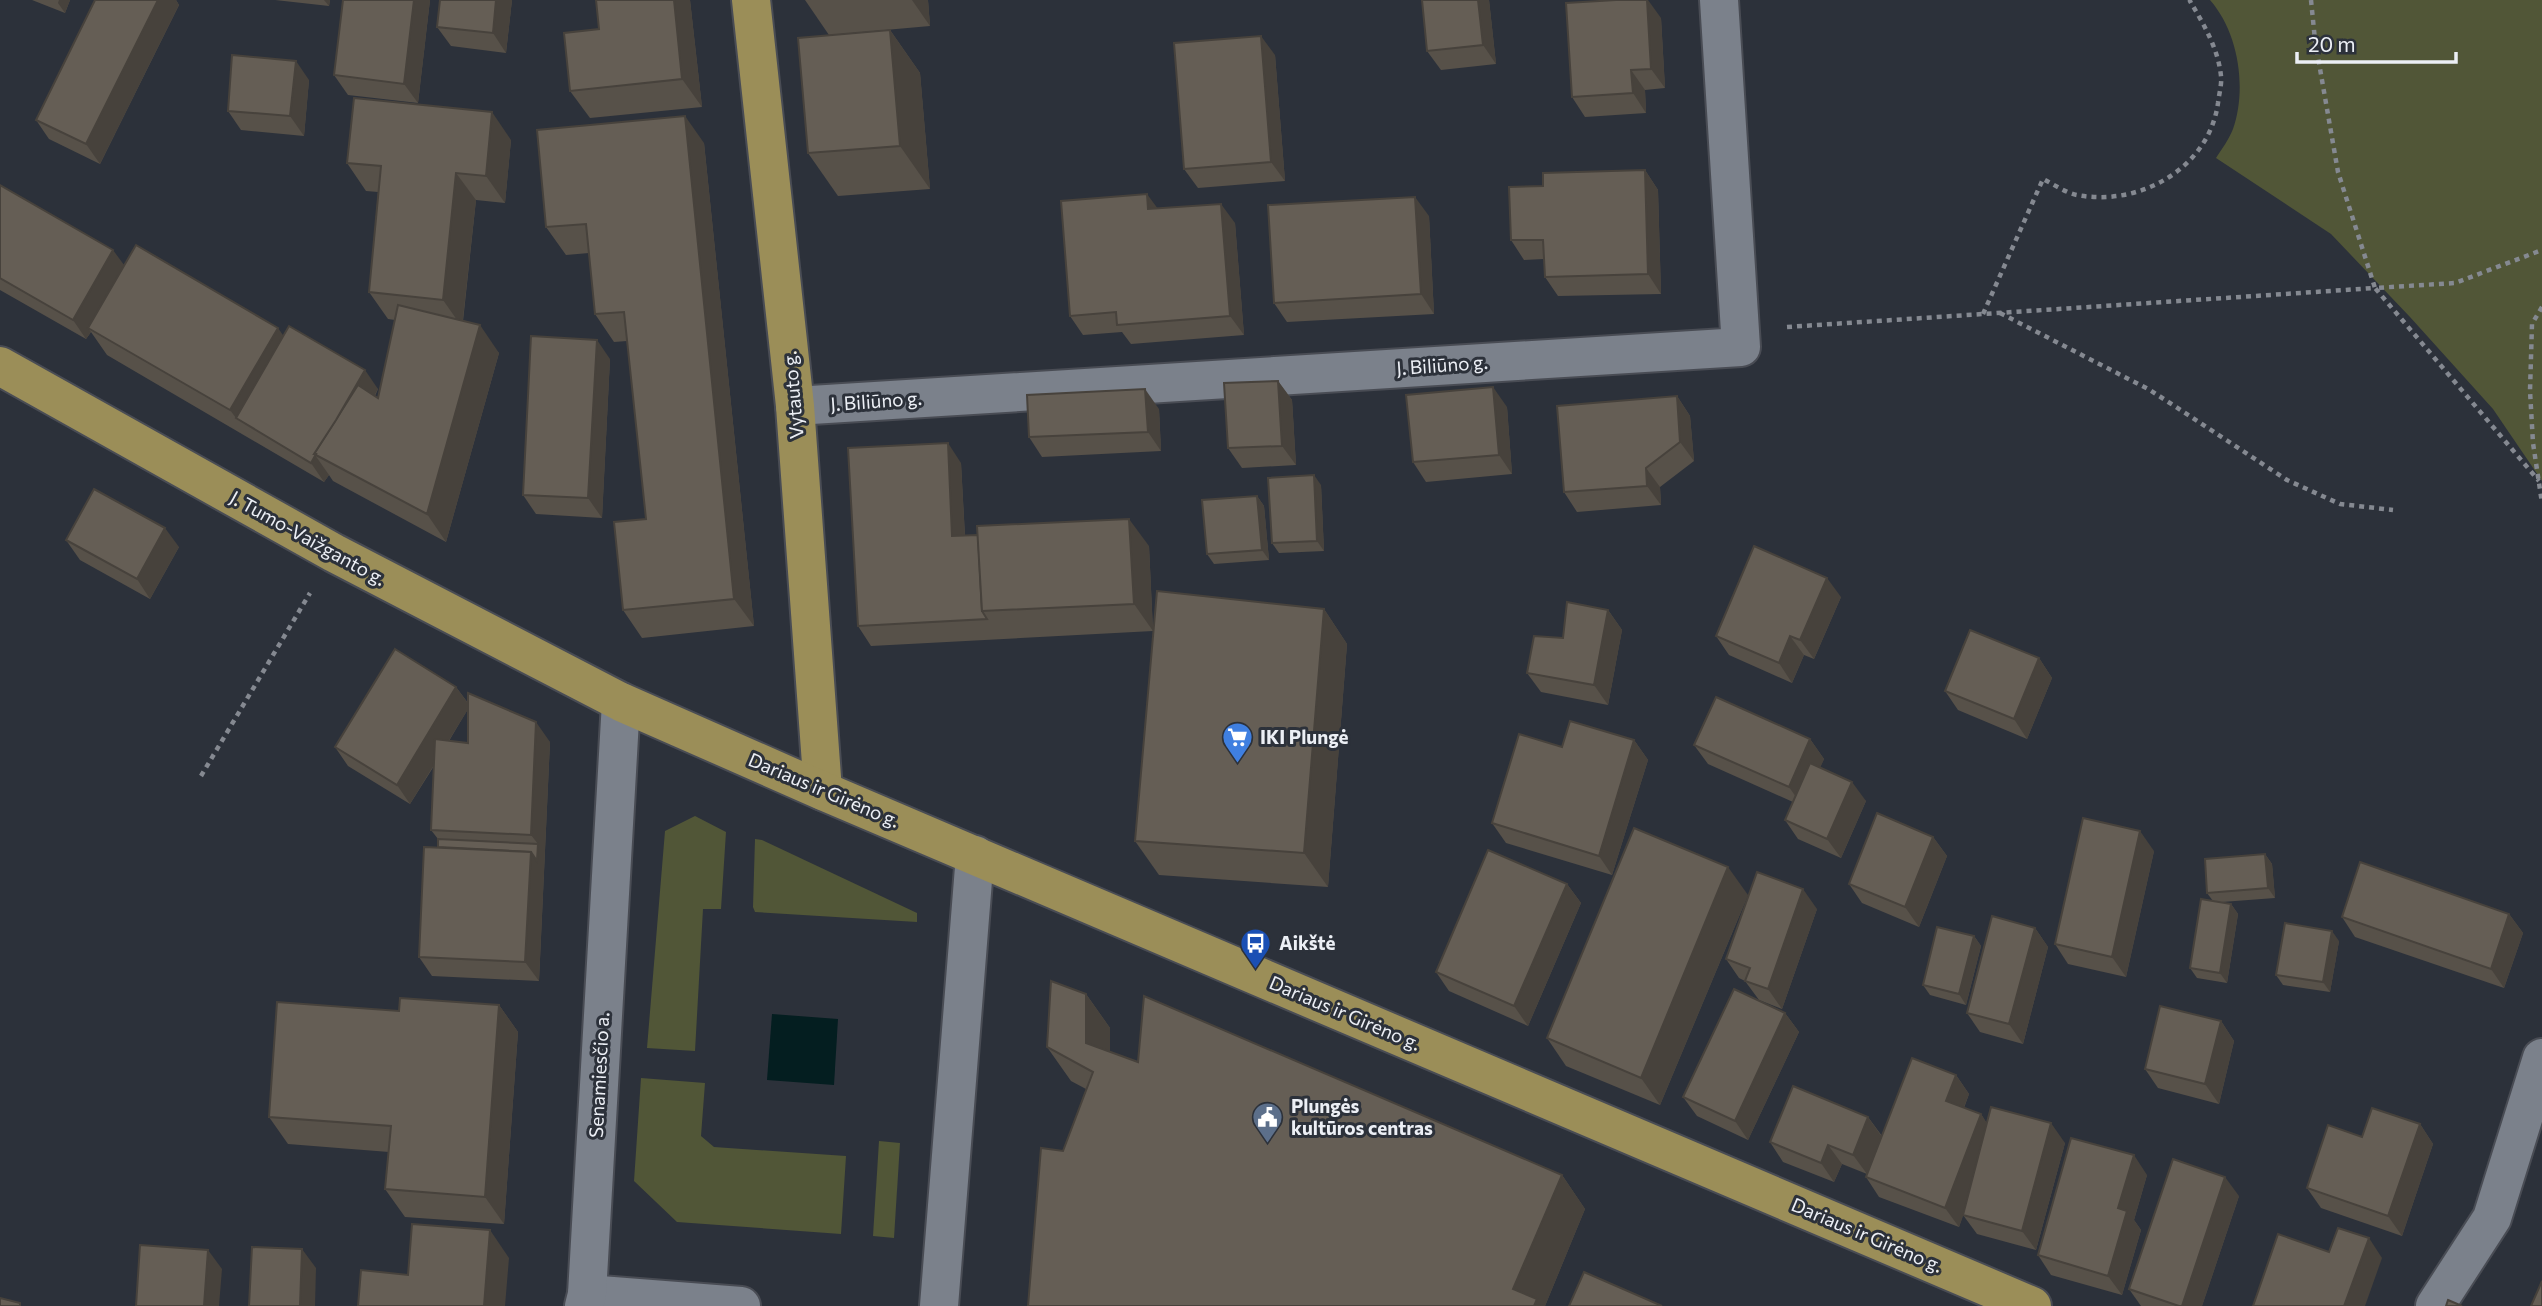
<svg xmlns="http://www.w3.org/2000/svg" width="2542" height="1306" font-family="Commissioner,sans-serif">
	<rect width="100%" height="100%" fill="#2c313a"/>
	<g fill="#515637">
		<path d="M2210,0H2542V481L2493,409L2410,317L2331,234L2216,158C2222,149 2229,139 2233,129C2247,89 2239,33 2210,0Z"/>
		<path d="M695,816L726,832L721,909H703L695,1051L647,1048L665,831Z"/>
		<path d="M755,839L762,840L917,913V922L755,912L753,907Z"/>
		<path d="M641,1078L705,1083L701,1136L714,1147L846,1156L841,1234L677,1222L634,1181Z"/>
		<path d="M879,1141L900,1143L894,1238L873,1236Z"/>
	</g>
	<path fill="#041e20" d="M772,1014L838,1019L834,1085L767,1080Z"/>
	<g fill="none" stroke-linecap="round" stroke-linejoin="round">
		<defs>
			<g id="minor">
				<path d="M795,406L1741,347L1719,0"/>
				<path d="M587,1294L741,1306"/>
				<path d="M584,1306L587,1294L621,702"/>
				<path d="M939,1306L975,855"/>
				<path d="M2435,1306L2492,1218L2542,1058"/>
			</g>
			<g id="major">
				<path d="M751,0L795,406L823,791"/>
				<path d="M0,366L334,553L621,702L823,791L2032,1306"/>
			</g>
		</defs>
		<use href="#minor" stroke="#494c54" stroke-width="42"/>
		<use href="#major" stroke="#494c54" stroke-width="42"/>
		<g stroke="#858991" stroke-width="4.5" stroke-dasharray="5 5" stroke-linecap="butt">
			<path d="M2311,0L2315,40L2338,172L2375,288L2455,283L2542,250"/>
			<path d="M2542,307L2532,324L2530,391L2533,443L2542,503"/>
			<path d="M2000,313L2150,390L2287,480L2340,504L2393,510"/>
			<path d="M1983,314L2043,179C2053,184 2066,193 2077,195C2140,207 2209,168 2218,103C2219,94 2222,84 2221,76C2218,48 2204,25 2190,1L2192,0"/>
			<path d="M1787,327L2375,288L2539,481"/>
			<path d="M201,776L310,593"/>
		</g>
		<use href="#minor" stroke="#7b818b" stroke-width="38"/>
		<use href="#major" stroke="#9b8e58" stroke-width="38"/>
	</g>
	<g fill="#575149" fill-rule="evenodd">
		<path d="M32,0H70L65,13Z"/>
		<path d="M95,0H176L179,5L100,164L49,139L36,120Z"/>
		<path d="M275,0H330L329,6Z"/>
		<path d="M343,0H430L418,103L348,95L334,75Z"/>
		<path d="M512,0L506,53L451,46L437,27Z"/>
		<path d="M690,0L702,107L590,118L570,91Z"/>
		<path d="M805,0H928L930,26L829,35Z"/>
		<path d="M1489,0L1496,64L1441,70L1427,51Z"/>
		<path d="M1661,18L1665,88L1645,90L1646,113L1585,117L1572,97Z"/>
		<path d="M890,30L920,73L930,189L838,196L808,153Z"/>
		<path d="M1275,55L1285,181L1198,188L1184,169Z"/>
		<path d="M309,80L304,136L241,130L228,111Z"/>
		<path d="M511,140L505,203L476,200L463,321L499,353L446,542L333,481L329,475L324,482L107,355L91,332L86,339L0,290V185L124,265L283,336L378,389L375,396L378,398L395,320L388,319L369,292L378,192L366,191L347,163Z"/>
		<path d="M704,143L754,626L642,638L623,610L646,519L627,341L614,342L595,314L589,253L566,255L546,227Z"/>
		<path d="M1645,170L1658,190L1661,294L1558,296L1545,277L1544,259L1524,260L1511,240L1543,186Z"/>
		<path d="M1157,208L1235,223L1244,335L1131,344L1122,332L1083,335L1070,316Z"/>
		<path d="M1429,216L1434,314L1287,322L1274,303Z"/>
		<path d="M610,359L602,518L536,514L523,495Z"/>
		<path d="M1278,381L1292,400L1296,465L1242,468L1228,448Z"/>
		<path d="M1677,396L1690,416L1694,461L1660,487L1661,505L1577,512L1564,492Z"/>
		<path d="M1507,407L1512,474L1426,482L1413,462Z"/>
		<path d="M1159,409L1161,451L1042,457L1029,437Z"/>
		<path d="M961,463L965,536L1149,546L1153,631L871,646L858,626Z"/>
		<path d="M1321,485L1324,551L1279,553L1272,543Z"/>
		<path d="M1257,496L1264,506L1269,560L1214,564L1207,554Z"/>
		<path d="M66,540L179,547L150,599L80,560Z"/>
		<path d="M1841,597L1814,659L1804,655L1792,683L1729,655L1716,636Z"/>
		<path d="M1324,609L1347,644L1328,887L1159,875L1135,841Z"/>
		<path d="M1608,610L1622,630L1608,705L1541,692L1527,673L1563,638Z"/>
		<path d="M2039,658L2052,678L2027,739L1958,710L1945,691Z"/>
		<path d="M456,687L468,703L550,742L539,981L432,976L419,957L438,847V839L431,830L434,766L410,804L348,766L335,747ZM468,709V743L449,741L459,724Z"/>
		<path d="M1810,739L1824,759L1820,767L1866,801L1841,858L1798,839L1785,820L1793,802L1708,764L1694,745Z"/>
		<path d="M1634,740L1648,760L1612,875L1506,843L1492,823L1562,747Z"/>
		<path d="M1933,837L1947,856L1919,927L1862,903L1849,884Z"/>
		<path d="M2154,851L2126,977L2068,964L2055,944Z"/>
		<path d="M2265,854L2272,864L2275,898L2222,902L2231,904L2238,914L2227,983L2197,978L2190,968L2213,901L2207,893Z"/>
		<path d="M1567,884L1581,903L1528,1026L1449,991L1436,972Z"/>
		<path d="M1748,895L1660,1105L1566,1066L1547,1038Z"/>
		<path d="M1817,909L1782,1009L1759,1000L1745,981L1739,978L1726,959Z"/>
		<path d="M2509,914L2523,933L2504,988L2355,937L2342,917Z"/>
		<path d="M2035,928L2048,947L2023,1044L1980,1032L1967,1013Z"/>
		<path d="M1974,936L1981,946L1966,1005L1930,995L1923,985Z"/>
		<path d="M2339,941L2330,992L2283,985L2276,975Z"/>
		<path d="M1086,994L1110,1028V1052L1138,1062L1562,1175L1585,1209L1545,1306H1028L1063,1151L1086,1089L1071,1081L1047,1047Z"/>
		<path d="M499,1005L518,1032L504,1224L405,1217L385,1189L389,1152L288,1144L269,1117L399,1011Z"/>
		<path d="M1785,1013L1799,1032L1748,1140L1697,1116L1683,1097Z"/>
		<path d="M2221,1021L2234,1041L2219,1104L2158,1088L2145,1069Z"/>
		<path d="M1956,1075L1969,1094L1964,1108L1981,1114L1987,1124L2065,1143L2036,1250L1977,1234L1963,1215L1959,1227L1879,1197L1866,1177L1867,1174L1842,1164L1834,1182L1783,1162L1770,1142L1868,1117L1882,1136Z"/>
		<path d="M2420,1124L2433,1144L2402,1236L2321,1208L2307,1188L2362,1137Z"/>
		<path d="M2147,1175L2134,1220L2141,1230L2122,1295L2051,1275L2038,1255Z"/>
		<path d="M2239,1196L2202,1306H2141L2129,1289Z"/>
	</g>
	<g fill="#47423c">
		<path d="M59,0H70L65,13L58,3Z"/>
		<path d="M158,0H176L179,5L100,164L86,144Z"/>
		<path d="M324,0H330L329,6Z"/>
		<path d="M414,0H430L418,103L404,84Z"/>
		<path d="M496,0H512L506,53L493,33Z"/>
		<path d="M674,0H690L702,107L682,79Z"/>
		<path d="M912,0H928L930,26Z"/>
		<path d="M1478,0H1489L1496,64L1483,45Z"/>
		<path d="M1647,0H1648L1661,18L1665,88L1651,69Z"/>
		<path d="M890,30L920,73L930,189L900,146Z"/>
		<path d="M1261,36L1275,55L1285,181L1271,162Z"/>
		<path d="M296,61L309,80L304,136L290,116Z"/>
		<path d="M1631,70L1645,90L1646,113L1633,93Z"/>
		<path d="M492,112L511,140L505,203L486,176Z"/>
		<path d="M685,116L704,143L754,626L734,599Z"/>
		<path d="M1645,170L1658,190L1661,294L1648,274Z"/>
		<path d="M456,173L476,200L462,327L443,300Z"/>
		<path d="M1147,194L1161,213L1148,209Z"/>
		<path d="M1415,197L1429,216L1434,314L1421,294Z"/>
		<path d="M1221,204L1235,223L1244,335L1230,316Z"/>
		<path d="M113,250L127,269L88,328L91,332L86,339L73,320Z"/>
		<path d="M480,325L499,353L446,542L427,514Z"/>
		<path d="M278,328L297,355L236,418L230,410Z"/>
		<path d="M597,340L610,359L602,518L588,498Z"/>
		<path d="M365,370L378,389L335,465L316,454Z"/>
		<path d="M1278,381L1292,400L1296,465L1282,446Z"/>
		<path d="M1493,387L1507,407L1512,474L1499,455Z"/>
		<path d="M1145,389L1159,409L1161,451L1148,432Z"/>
		<path d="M1677,396L1690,416L1694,461L1680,442Z"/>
		<path d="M948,443L961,463L966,556L952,536Z"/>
		<path d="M315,455L329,475L324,482L311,463Z"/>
		<path d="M1646,468L1660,487L1661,505L1647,486Z"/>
		<path d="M1314,475L1321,485L1324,551L1317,541Z"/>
		<path d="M1257,496L1264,506L1269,560L1262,550Z"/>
		<path d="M1129,519L1149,546L1153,631L1134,604Z"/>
		<path d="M165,528L179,547L150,599L137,579Z"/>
		<path d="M1827,578L1841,597L1814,659L1800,640Z"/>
		<path d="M1324,609L1347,644L1328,887L1304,853Z"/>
		<path d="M1608,610L1622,630L1608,705L1594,685Z"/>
		<path d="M1790,636L1804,655L1792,683L1779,663Z"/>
		<path d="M2039,658L2052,678L2027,739L2014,719Z"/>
		<path d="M456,687L470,706L410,804L397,785Z"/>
		<path d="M536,722L550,742L539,981L525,962L531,852L538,844L531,835Z"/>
		<path d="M1810,739L1824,759L1803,807L1789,787Z"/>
		<path d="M1634,740L1648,760L1612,875L1599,856Z"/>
		<path d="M1852,782L1866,801L1841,858L1827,839Z"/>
		<path d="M2140,831L2154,851L2126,977L2112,957Z"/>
		<path d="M1933,837L1947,856L1919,927L1905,907Z"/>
		<path d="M2265,854L2272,864L2275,898L2268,888Z"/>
		<path d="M1728,867L1748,895L1660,1105L1641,1078Z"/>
		<path d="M1567,884L1581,903L1528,1026L1514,1006Z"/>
		<path d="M1803,889L1817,909L1782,1009L1768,989Z"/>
		<path d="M2231,904L2238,914L2227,983L2220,973Z"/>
		<path d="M2509,914L2523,933L2504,988L2491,969Z"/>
		<path d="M2035,928L2048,947L2023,1044L2009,1024Z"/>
		<path d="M2332,931L2339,941L2330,992L2323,982Z"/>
		<path d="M1974,936L1981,946L1966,1005L1959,994Z"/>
		<path d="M1086,994L1110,1028V1078L1086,1043Z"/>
		<path d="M499,1005L518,1032L504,1224L485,1197Z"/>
		<path d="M1785,1013L1799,1032L1748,1140L1735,1121Z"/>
		<path d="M2221,1021L2234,1041L2219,1104L2205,1084Z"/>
		<path d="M1956,1075L1969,1094L1959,1120L1946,1101Z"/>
		<path d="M1981,1114L1994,1134L1959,1227L1945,1208Z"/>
		<path d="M1868,1117L1882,1137L1867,1174L1853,1155Z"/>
		<path d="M2051,1123L2065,1143L2036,1250L2022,1231Z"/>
		<path d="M2420,1124L2433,1144L2402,1236L2388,1216Z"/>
		<path d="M1828,1145L1842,1164L1834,1182L1821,1163Z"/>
		<path d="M2134,1155L2147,1175L2134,1220L2141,1230L2122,1295L2108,1276L2118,1208Z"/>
		<path d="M1562,1175L1585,1209L1545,1306H1525L1513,1289Z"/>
		<path d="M2225,1177L2239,1196L2202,1306H2182Z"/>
		<path d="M490,1230L509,1258L505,1306H484Z"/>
		<path d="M2369,1238L2382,1258L2365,1306H2344Z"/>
		<path d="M302,1249L316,1268L315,1306H300Z"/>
		<path d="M208,1250L222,1269L219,1306H204Z"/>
	</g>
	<g fill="#655e55" stroke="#47423c" stroke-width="2">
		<path d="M95,0H158L86,144L36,120Z"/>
		<path d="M343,0H414L404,84L334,75Z"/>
		<path d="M440,0H496L493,33L437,27Z"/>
		<path d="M596,0H674L682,79L570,91L564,33L599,29Z"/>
		<path d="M1422,0H1478L1483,45L1427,51Z"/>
		<path d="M1616,0H1647L1651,69L1631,70L1633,93L1572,97L1566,3Z"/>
		<path d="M890,30L900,146L808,153L798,38Z"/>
		<path d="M1261,36L1271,162L1184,169L1174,43Z"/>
		<path d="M232,55L296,61L290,116L228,111Z"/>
		<path d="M354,98L492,112L486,176L456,173L443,300L369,292L381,166L347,163Z"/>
		<path d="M685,116L734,599L623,610L614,522L646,519L624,312L595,314L586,224L546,227L537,130Z"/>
		<path d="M1645,170L1648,274L1545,277L1543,240H1511L1509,187L1543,186V173Z"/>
		<path d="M0,185L113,250L73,320L0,278Z"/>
		<path d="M1147,194L1148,209L1221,204L1230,316L1117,325L1116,312L1070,316L1061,201Z"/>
		<path d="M1415,197L1421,294L1274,303L1268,205Z"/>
		<path d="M136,245L278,328L230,410L88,328Z"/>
		<path d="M398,305L480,325L427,514L314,454L358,385L378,398Z"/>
		<path d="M289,326L365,370L336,420L314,454H316L311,463L236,418Z"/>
		<path d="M531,336L597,340L588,498L523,495Z"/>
		<path d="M1278,381L1282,446L1228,448L1224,383Z"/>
		<path d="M1493,387L1499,455L1413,462L1406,395Z"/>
		<path d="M1145,389L1148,432L1029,437L1027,395Z"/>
		<path d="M1677,396L1680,442L1646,468L1647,486L1564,492L1557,406Z"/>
		<path d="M948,443L952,536L978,535L982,611L987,619L858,626L848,448Z"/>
		<path d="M1314,475L1317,541L1272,543L1268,478Z"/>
		<path d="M94,489L165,528L137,579L66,540Z"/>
		<path d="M1257,496L1262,550L1207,554L1202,500Z"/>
		<path d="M1129,519L1134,604L982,611L977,526Z"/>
		<path d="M1754,546L1827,578L1800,640L1790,636L1779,663L1716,636Z"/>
		<path d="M1157,591L1324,609L1304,853L1135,841Z"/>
		<path d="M1567,602L1608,610L1594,685L1527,673L1534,636L1563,638Z"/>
		<path d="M1970,630L2039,658L2014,719L1945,691Z"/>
		<path d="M395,649L456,687L397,785L335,747Z"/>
		<path d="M468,693L536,722L531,835L431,830L435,739L468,743Z"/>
		<path d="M1716,697L1810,739L1789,787L1694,745Z"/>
		<path d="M1570,721L1634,740L1599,856L1492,823L1519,734L1562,747Z"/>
		<path d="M1810,763L1852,782L1827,839L1785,820Z"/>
		<path d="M1877,813L1933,837L1905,907L1849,884Z"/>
		<path d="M2083,818L2140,831L2112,957L2055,944Z"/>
		<path d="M1634,828L1728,867L1641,1078L1547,1038Z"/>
		<path d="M438,839L538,844L537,861L531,852L438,847Z"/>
		<path d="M424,847L531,852L525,962L419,957Z"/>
		<path d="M1488,850L1567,884L1514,1006L1436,972Z"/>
		<path d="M2265,854L2268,888L2207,893L2205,859Z"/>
		<path d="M2360,862L2509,914L2491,969L2342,917Z"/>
		<path d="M1757,872L1803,889L1768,989L1745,981L1750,968L1726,959Z"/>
		<path d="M2201,899L2231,904L2220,973L2190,968Z"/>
		<path d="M1992,916L2035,928L2009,1024L1967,1013Z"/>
		<path d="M2285,923L2332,931L2323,982L2276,975Z"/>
		<path d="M1937,927L1974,936L1959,994L1923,985Z"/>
		<path d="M1051,981L1086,994V1043L1138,1062L1144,996L1562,1175L1513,1289L1537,1299L1534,1306H1028L1041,1148L1063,1151L1093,1072L1047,1047Z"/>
		<path d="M1734,989L1785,1013L1735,1121L1683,1097Z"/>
		<path d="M400,998L499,1005L485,1197L385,1189L391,1126L269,1117L277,1002L399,1011Z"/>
		<path d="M2160,1006L2221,1021L2205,1084L2145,1069Z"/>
		<path d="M1912,1058L1956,1075L1946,1101L1981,1114L1945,1208L1866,1177Z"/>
		<path d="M1793,1086L1868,1117L1853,1155L1828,1145L1821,1163L1770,1142Z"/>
		<path d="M1991,1107L2051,1123L2022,1231L1963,1215Z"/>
		<path d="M2372,1108L2420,1124L2388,1216L2307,1188L2328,1125L2362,1137Z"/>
		<path d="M2071,1138L2134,1155L2118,1208L2127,1211L2108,1276L2038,1255Z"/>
		<path d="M2173,1159L2225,1177L2182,1306H2179L2129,1289Z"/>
		<path d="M412,1224L490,1230L484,1306H358L361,1270L408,1275Z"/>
		<path d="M2338,1228L2369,1238L2344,1306H2253L2278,1234L2329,1252Z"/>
		<path d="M140,1245L208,1250L204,1306H136Z"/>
		<path d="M252,1247L302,1249L300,1306H249Z"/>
		<path d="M1584,1272L1662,1306H1569Z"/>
		<path d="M2542,1281V1306H2531Z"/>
		<path d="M0,1298L20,1303V1306H0Z"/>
		<path d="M2448,1300L2462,1306H2446Z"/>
	</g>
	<defs>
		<symbol id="supermarket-pin" viewBox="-11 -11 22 30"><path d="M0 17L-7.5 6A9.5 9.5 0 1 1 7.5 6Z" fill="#3f7fe0" stroke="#2c313a"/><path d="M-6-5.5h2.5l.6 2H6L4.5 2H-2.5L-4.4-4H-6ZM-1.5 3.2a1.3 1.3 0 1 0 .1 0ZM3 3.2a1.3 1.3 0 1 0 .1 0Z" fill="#fff"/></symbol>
		<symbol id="bus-pin" viewBox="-11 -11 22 30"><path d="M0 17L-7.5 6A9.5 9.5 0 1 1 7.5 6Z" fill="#1a4fb4" stroke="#2c313a"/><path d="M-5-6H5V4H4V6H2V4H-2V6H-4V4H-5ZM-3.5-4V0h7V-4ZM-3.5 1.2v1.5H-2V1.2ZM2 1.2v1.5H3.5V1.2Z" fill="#fff"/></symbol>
		<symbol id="civic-pin" viewBox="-11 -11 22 30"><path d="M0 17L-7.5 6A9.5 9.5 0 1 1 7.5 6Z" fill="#5c6f8a" stroke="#2c313a"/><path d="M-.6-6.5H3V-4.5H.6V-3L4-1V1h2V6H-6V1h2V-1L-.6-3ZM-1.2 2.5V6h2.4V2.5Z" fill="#fff"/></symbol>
	</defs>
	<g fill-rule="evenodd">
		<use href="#supermarket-pin" x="1220" y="720" width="35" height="47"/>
		<use href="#bus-pin" x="1238" y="926" width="35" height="47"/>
		<use href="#civic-pin" x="1250" y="1100" width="35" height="47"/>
	</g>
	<g text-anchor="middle" stroke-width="6" stroke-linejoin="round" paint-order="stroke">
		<g font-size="19" fill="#eceff5" stroke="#2c313a">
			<text transform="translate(1442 365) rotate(-4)" y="7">J. Biliūno g.</text>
			<text transform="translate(793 395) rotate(-95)" y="7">Vytauto g.</text>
			<text transform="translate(876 401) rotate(-4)" y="7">J. Biliūno g.</text>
			<text transform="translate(308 538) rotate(29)" y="7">J. Tumo-Vaižganto g.</text>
			<text transform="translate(824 790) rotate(23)" y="7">Dariaus ir Girėno g.</text>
			<text transform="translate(1345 1013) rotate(23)" y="7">Dariaus ir Girėno g.</text>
			<text transform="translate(599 1075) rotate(-87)" y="7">Senamiesčio a.</text>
			<text transform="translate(1867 1235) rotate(23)" y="7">Dariaus ir Girėno g.</text>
		</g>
		<g font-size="19" font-weight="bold" fill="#eceff5" stroke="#2c313a" text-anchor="start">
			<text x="1260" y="744">IKI Plungė</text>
			<text x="1279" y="950">Aikštė</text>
			<text x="1291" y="1113">Plungės<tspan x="1291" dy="22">kultūros centras</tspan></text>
		</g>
	</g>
	<path d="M2297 52v10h159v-10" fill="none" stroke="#eceff5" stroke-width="3.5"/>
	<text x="2308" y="52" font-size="21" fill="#eceff5" stroke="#2c313a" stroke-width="5" paint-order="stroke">20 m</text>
</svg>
